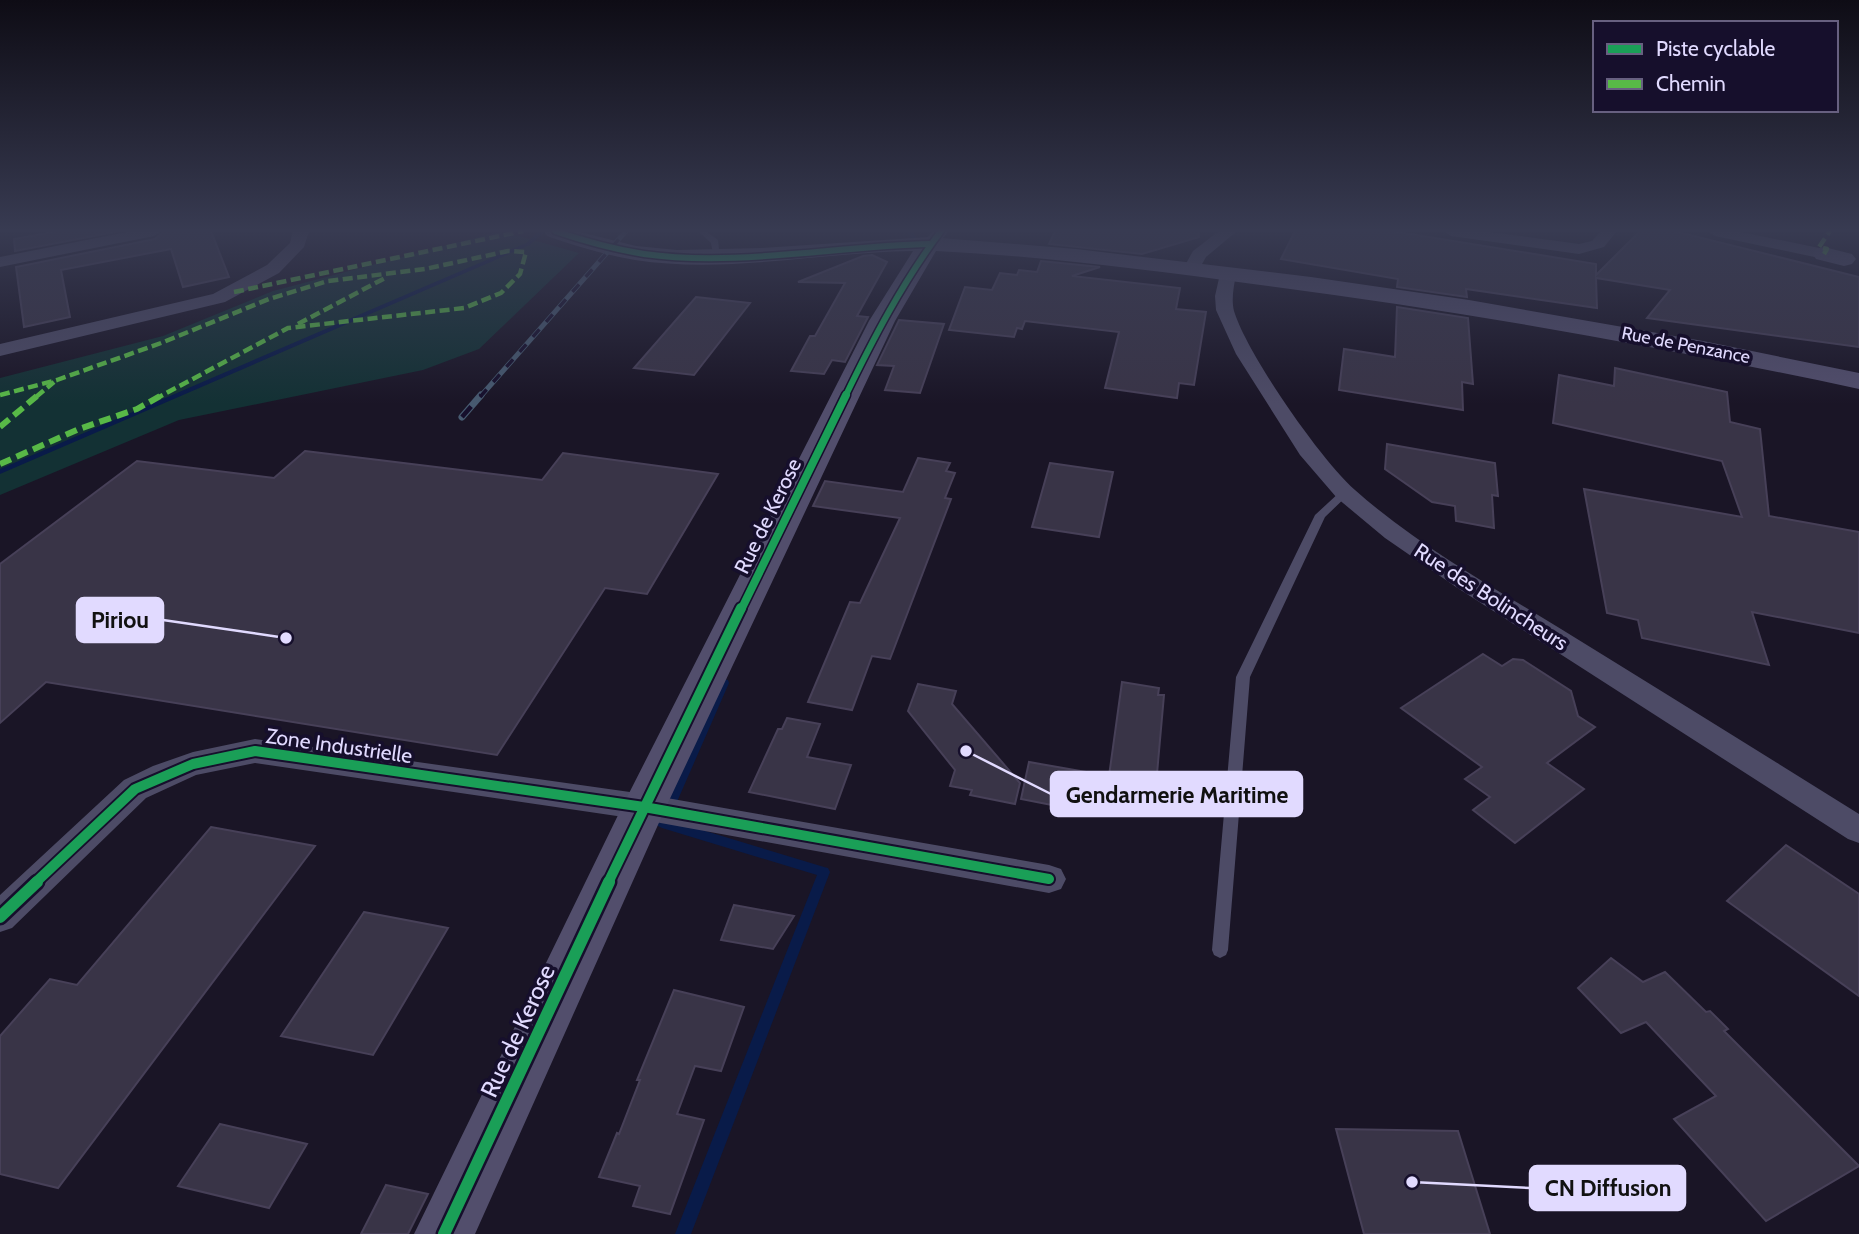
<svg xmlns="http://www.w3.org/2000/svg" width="1859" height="1234" font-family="Cabin,sans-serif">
	<rect width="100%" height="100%" fill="#1a1526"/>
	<path fill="#133134" d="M501,231L579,253L479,349L423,370L179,420L0,495V378L163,336L273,291Z"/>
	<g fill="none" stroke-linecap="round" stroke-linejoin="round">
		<g fill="#091b49" fill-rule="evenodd">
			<path d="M539,231H545L530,245L0,474V469L526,243Z"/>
			<path d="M907,231H913L922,249L921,250H917Z"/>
			<path d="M724,679L728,680L729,683L669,820L824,867L828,868L830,872L691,1234H675L817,875L662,828L658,826L656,823L719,683L720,680Z"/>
		</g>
	</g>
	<g fill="#393447" stroke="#474058" stroke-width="2">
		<path d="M58,231H120L15,251L14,239Z"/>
		<path d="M164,231H211L229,277L183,287L171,249L61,270L70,317L24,327L16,267L155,239Z"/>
		<path d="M1055,231H1198L1199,237L1142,254L1049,244Z"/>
		<path d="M1295,231H1392L1596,264V275L1640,231H1674L1859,277V347L1647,318L1670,290L1596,278L1597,308L1466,289L1467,297L1397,287L1398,279L1281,259Z"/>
		<path d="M872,255L887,262L857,316L868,317L845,362L832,360L824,374L791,371L810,336H815L845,283L798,282L863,256Z"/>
		<path d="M1041,261L1100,267L1072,276L1180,288L1176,309L1206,312L1194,385L1179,383L1177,398L1105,388L1119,332L1025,321L1022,329L1017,328L1014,337L949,330L965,287L992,290L1000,273L1017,275L1019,270L1037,272Z"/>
		<path d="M696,297L750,303L694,375L634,368Z"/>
		<path d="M1397,307L1468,318L1473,384L1462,382L1463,410L1339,390L1344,349L1395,357Z"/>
		<path d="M899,320L944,324L920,393L885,390L894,366L877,365Z"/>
		<path d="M1615,368L1727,392L1730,422L1760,429L1769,516L1859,532V633L1752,612L1769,665L1642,638L1638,620L1607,613L1584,489L1742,517L1722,461L1553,423L1559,375L1614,386Z"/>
		<path d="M1387,444L1495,463L1498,496L1492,495L1494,528L1456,521L1455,506L1432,502L1385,469Z"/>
		<path d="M305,451L542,480L563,453L718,474L647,594L605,588L497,755L46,682L0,723V564L137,461L274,478Z"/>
		<path d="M918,458L950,463L946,471L955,473L945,498L951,499L890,659L872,656L852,710L808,702L850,602L860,603L900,518L813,506L825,481L903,492Z"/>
		<path d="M1050,463L1113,472L1099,537L1032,527Z"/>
		<path d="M1483,654L1502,666L1513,659L1523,660L1571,691L1578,716L1595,727L1547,763L1584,789L1515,843L1473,810L1490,797L1465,779L1482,767L1401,708Z"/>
		<path d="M1122,682L1159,688L1158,695H1164L1156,785L1143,783L1105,804L1103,815L1021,799L1029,762L1109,776Z"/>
		<path d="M918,684L956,691L952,704L1020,783L1015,804L970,795L972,790L950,786L955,770L908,711Z"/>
		<path d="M787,718L820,724L807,757L851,765L835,809L749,792L778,729H782Z"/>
		<path d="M211,827L315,846L58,1188L0,1174V1036L50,979L77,985Z"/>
		<path d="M1786,845L1859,894V996L1727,901Z"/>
		<path d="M734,905L794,916L773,949L721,940Z"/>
		<path d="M364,912L448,928L373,1055L281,1036Z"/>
		<path d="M1611,958L1643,982L1665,972L1706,1012L1710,1011L1728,1029L1724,1031L1859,1166L1766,1221L1674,1119L1716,1096L1646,1022L1621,1033L1578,988Z"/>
		<path d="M674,990L744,1007L721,1071L695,1066L677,1114L704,1120L670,1214L633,1206L640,1186L599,1177L617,1133L619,1134L640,1080H637Z"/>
		<path d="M220,1124L307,1144L269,1208L178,1186Z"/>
		<path d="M1336,1129L1458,1131L1490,1234H1364Z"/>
		<path d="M386,1185L428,1194L408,1234H361Z"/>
	</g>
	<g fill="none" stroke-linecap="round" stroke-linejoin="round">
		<g fill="#4d4b66" fill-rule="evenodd">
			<path d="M698,231H706L718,240L720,259H714L711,243Z"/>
			<path d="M1345,490L1350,493L1325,517L1250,677L1228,950L1226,955L1220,958L1214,955L1212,950L1236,677L1315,515L1341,491Z"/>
		</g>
		<g fill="#4d4b66" fill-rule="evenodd">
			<path d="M132,231H162L154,236L0,267V257Z"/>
			<path d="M293,231H309L304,247L279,273L225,302L0,356V344L213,294L267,265L290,243Z"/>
			<path d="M933,231H949L935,247H923L921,244Z"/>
			<path d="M1219,231H1237L1206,257L1197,273H1185L1183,269L1193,251Z"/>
			<path d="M1443,231H1483L1579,244L1592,241L1601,231H1617L1604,247L1579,254L1451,236Z"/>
			<path d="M1707,231H1736L1824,249L1832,254L1824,259L1715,236Z"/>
			<path d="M1228,269L1236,274C1234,286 1231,299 1234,311C1247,354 1321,460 1355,490C1417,545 1491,586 1561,629C1661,691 1760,752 1859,814V843L1848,839L1456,587L1385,538L1337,498L1300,455L1236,354L1216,310L1215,296L1220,274Z"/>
			<path d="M255,739L644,794L1049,865L1061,869L1066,879L1061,889L1049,893L644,820L255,763L196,775L146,798L12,928L0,932V895L124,780L153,766L193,752Z"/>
		</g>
		<g fill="#524e6c" fill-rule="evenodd">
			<path d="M544,231H576L636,246L677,250L762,248L929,237L1076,249L1311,277L1469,300L1703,341L1859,373V389C1658,346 1456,310 1253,284C1148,270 1042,256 936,251L895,321L666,807L475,1234H414L622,807L869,321L913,251C821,252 727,274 635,260C605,255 576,246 547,236Z"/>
			<path d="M1824,247L1852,254L1856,259L1852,264L1844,266L1816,259L1813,254L1816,249Z"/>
		</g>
		<defs>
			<path id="rail-far1" d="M480,397L626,231"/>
			<path id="rail" d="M462,417L481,395"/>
		</defs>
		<use href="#rail-far1" stroke="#475a70" stroke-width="5"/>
		<use href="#rail" stroke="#475a70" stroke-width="7"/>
		<use href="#rail-far1" stroke="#160f2c" stroke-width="3.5" stroke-dasharray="10" stroke-linecap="butt"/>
		<use href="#rail" stroke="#160f2c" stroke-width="4.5" stroke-dasharray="14" stroke-linecap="butt"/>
		<g stroke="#58b947" stroke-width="4.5" stroke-dasharray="10 4.5" stroke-linecap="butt">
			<path d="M1824,254L1827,249L1819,247L1830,231"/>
			<path d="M234,292L523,231"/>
			<path d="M298,324L385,278"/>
			<path d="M0,395L57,380L161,343L269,299L328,281L425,269L508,251L526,252L520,274L501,293L464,308L288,328L159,397"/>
			<path d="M36,397L54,382"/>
		</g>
		<g stroke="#58b947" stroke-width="6" stroke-dasharray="12 6" stroke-linecap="butt">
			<path d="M0,427L38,395"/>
			<path d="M0,464L79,429L137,409L162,395"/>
		</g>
		<defs>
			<g id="cycleway-far3">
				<path d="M555,231C584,241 613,249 644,254C735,267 836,246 929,244"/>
				<path d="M845,397C873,339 902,283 941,231"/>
			</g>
			<path id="cycleway-far2" d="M741,610L846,395"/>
			<g id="cycleway-far1">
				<path d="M35,883L135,789L193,764L255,751L644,807L1049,879"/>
				<path d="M608,883L741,608"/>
			</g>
			<g id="cycleway">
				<path d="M0,917L37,882"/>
				<path d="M444,1234L609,882"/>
			</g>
		</defs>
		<use href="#cycleway-far3" stroke="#160f2c" stroke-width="9"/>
		<use href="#cycleway-far2" stroke="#160f2c" stroke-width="11"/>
		<use href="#cycleway-far1" stroke="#160f2c" stroke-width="14"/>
		<use href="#cycleway" stroke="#160f2c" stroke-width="17"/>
		<use href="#cycleway-far3" stroke="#1a9f57" stroke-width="6"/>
		<use href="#cycleway-far2" stroke="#1a9f57" stroke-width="8"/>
		<use href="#cycleway-far1" stroke="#1a9f57" stroke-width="10"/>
		<use href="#cycleway" stroke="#1a9f57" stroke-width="12"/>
	</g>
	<linearGradient id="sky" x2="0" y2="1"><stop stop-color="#0e0c15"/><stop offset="0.57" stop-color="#383b52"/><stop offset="1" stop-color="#383b52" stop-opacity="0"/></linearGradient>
	<rect width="1859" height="404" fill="url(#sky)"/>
	<g text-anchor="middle" stroke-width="7" stroke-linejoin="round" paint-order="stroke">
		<g font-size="18" fill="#e1daff" stroke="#160f2c">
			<text transform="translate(1686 345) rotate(11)" y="6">Rue de Penzance</text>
		</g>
		<g font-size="21" fill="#e1daff" stroke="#160f2c">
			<text transform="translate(768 516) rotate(-64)" y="7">Rue de Kerose</text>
			<text transform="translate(1491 597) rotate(33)" y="7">Rue des Bolincheurs</text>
			<text transform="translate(339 746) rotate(8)" y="7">Zone Industrielle</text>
		</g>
		<g font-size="24" fill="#e1daff" stroke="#160f2c">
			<text transform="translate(518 1031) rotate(-65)" y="8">Rue de Kerose</text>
		</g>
	</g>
	<path fill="none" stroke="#e1daff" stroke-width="2.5" d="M286 638L163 620M966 751L1051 794M1412 1182L1530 1188"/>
	<g fill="#e1daff" stroke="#160f2c" stroke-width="2.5">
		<circle cx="286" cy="638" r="7"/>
		<circle cx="966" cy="751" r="7"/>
		<circle cx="1412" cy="1182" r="7"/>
	</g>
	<g fill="#e1daff" stroke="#e1daff" stroke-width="2.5">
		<rect x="77" y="598" width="86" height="44" rx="7"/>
		<rect x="1051" y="772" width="251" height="44" rx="7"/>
		<rect x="1530" y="1166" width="155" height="44" rx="7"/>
	</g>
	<g font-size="23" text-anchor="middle" font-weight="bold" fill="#111">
		<text x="120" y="628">Piriou</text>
		<text x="1177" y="803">Gendarmerie Maritime</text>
		<text x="1608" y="1196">CN Diffusion</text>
	</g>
	<rect x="1593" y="21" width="245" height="91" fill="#160f2c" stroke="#676080" stroke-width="2"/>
	<rect x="1607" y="44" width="35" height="10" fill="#1a9f57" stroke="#676080" stroke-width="2"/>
	<text x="1656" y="56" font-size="21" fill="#e1daff">Piste cyclable</text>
	<rect x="1607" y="79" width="35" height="10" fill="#58b947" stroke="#676080" stroke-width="2"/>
	<text x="1656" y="91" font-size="21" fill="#e1daff">Chemin</text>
</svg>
